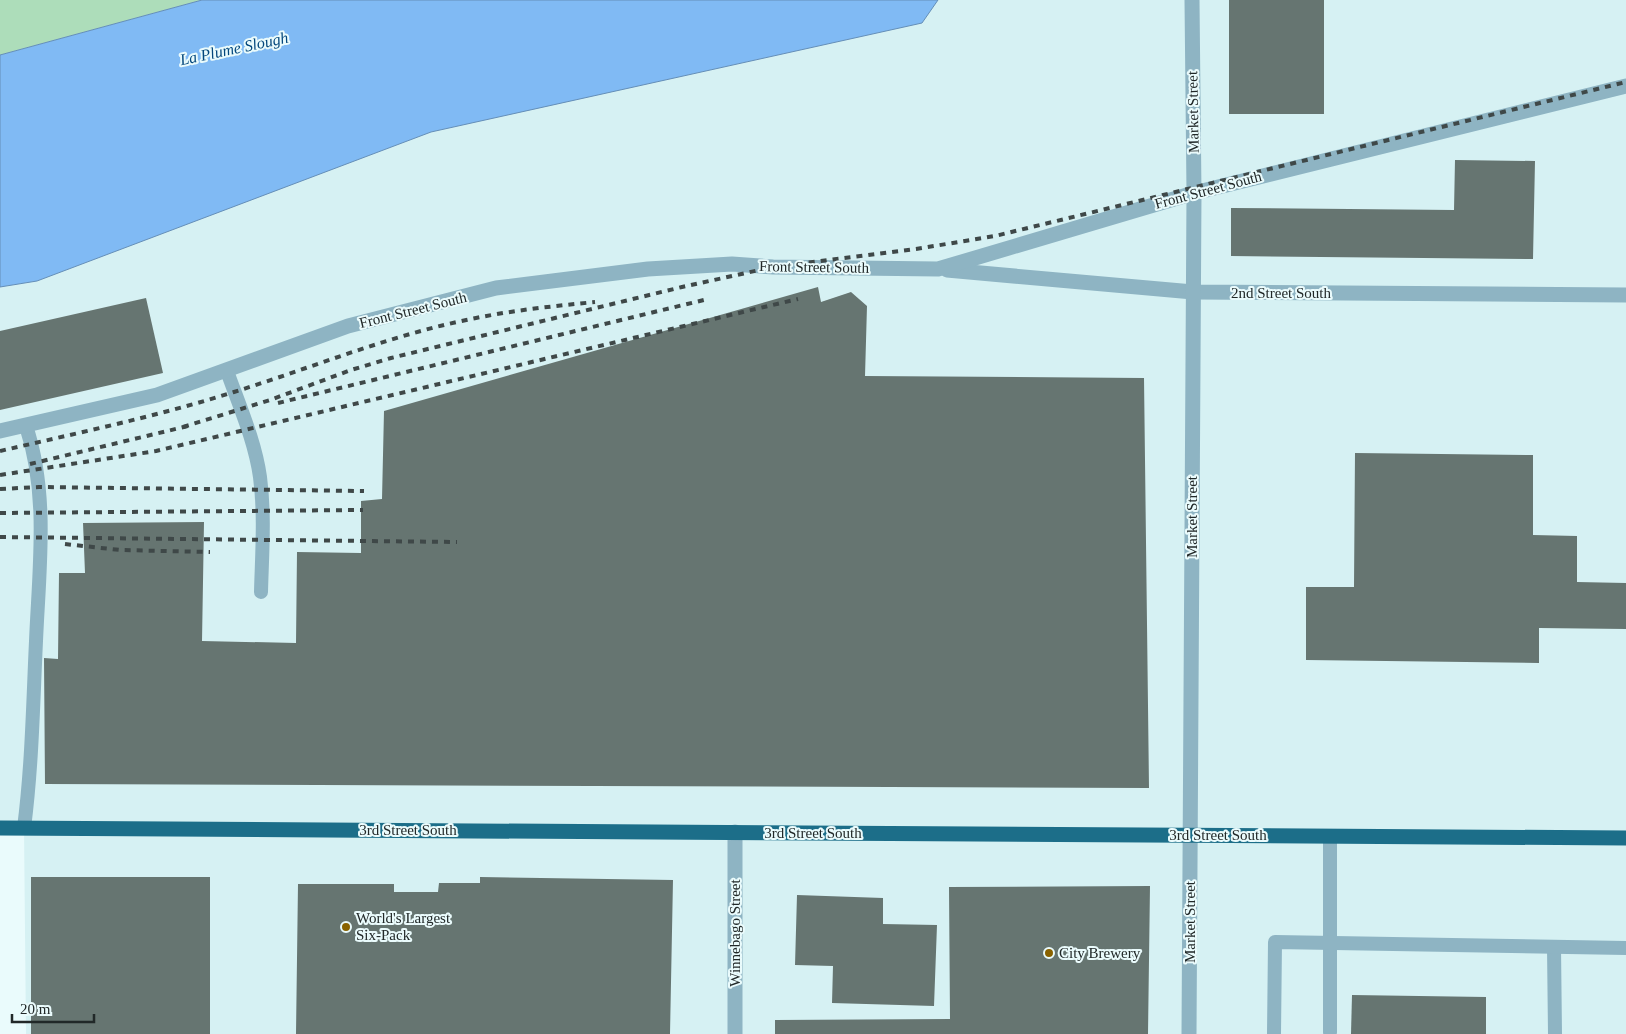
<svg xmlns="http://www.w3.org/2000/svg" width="1626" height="1034" font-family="'Times New Roman',serif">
	<rect width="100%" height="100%" fill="#eafbfc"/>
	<path fill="#d6f1f3" d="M938,0H1626V1034H26L24,828H0V287L37,281L431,132L921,23Z"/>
	<path fill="#adddba" d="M0,0H202L0,55Z"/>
	<path fill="#80baf4" stroke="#648eb7" d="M202,0H938L922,23L431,132L37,281L0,287V55Z"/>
	<g fill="#667571">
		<rect x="1229" y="0" width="95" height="114"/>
		<path d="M1455,160L1535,161L1533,259L1231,256V208L1454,210Z"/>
		<path d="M818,287L821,302L851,292L867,306L865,376L1144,378L1149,788L45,784L44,658L58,659L59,573H85L83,523L204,522L202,641L296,643L297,552L361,553V501L382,499L384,411Z"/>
		<path d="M146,298L163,373L0,410V331Z"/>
		<path d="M1355,453L1533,455V535L1577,536V582L1626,583V629L1539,628V663L1306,660V587H1354Z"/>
		<rect x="31" y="877" width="179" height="157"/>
		<path d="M480,877L673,880L670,1034H296L298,884H394V892H438L439,883H480Z"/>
		<path d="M1150,886L1148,1034H775V1020L950,1019L949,887Z"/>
		<path d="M797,895L883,898V924L937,925L934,1006L832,1003L833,966L795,965Z"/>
		<path d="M1352,995L1486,997V1034H1351Z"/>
	</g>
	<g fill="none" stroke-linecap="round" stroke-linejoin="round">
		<g stroke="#8eb4c3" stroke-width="14">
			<path d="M227,371C239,405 255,441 260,477C265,515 262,554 261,592"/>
			<path d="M24,828C32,766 33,704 36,641C39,569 49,495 26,426"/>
			<path d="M1554,947L1555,1034"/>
			<path d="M1330,1032V836"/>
			<path d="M1274,1034L1275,942L1626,948"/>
		</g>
		<g stroke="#8eb4c3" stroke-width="15">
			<path d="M947,270L1193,292L1626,295"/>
			<path d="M0,431L157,395L348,326L496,288L648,269L732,264L773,267L938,269L1194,193L1626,86"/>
			<path d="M735,832V1034"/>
			<path d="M1189,1034L1194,193L1192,0"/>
		</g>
		<path stroke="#1c6e89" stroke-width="15" d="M0,828L1626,838"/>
		<g stroke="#3f4848" stroke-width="4" stroke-dasharray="6 6" stroke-linecap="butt">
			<path d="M278,403L708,299"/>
			<path d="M183,427L270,400L351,370L391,358L682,287L773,267L916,249L995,236L1626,82"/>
			<path d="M0,451C78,433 158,416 234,392C314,367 393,334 476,318C515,310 555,306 595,302"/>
			<path d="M30,464L188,426"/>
			<path d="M0,475L156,451L798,299"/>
			<path d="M0,489L39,487L364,491"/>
			<path d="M0,513L363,510"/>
			<path d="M0,537L457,542"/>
			<path d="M65,544L120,550L210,552"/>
		</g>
	</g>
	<g fill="#896200" stroke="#eafbfc" stroke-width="2">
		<circle cx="346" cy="927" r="5"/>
		<circle cx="1049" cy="953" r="5"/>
	</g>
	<g text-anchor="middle" stroke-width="4" stroke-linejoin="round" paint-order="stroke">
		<g font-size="15" fill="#212828" stroke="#eafbfc">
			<text transform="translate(1193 112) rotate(-91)" y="5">Market Street</text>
			<text transform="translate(1208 190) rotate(-15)" y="5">Front Street South</text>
			<text transform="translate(814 267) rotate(1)" y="5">Front Street South</text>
			<text x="1281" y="298">2nd Street South</text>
			<text transform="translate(413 310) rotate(-14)" y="5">Front Street South</text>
			<text transform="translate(1192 517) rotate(-90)" y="5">Market Street</text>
			<text x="408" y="835">3rd Street South</text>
			<text x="813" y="838">3rd Street South</text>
			<text x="1218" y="840">3rd Street South</text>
			<text transform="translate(1190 922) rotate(-90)" y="5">Market Street</text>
			<text transform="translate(735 933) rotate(-90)" y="5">Winnebago Street</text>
		</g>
		<g font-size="15" fill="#212828" stroke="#eafbfc" text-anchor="start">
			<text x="356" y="923">World's Largest<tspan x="356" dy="17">Six-Pack</tspan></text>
			<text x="1059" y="958">City Brewery</text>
		</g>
		<g font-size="16" font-style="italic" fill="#03477c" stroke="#eafbfc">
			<text transform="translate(234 48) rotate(-12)" y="6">La Plume Slough</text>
		</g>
	</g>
	<path d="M12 1014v8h82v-8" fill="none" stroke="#212828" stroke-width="2.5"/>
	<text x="20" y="1014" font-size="15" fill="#212828" stroke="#eafbfc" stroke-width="4" paint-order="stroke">20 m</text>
</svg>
